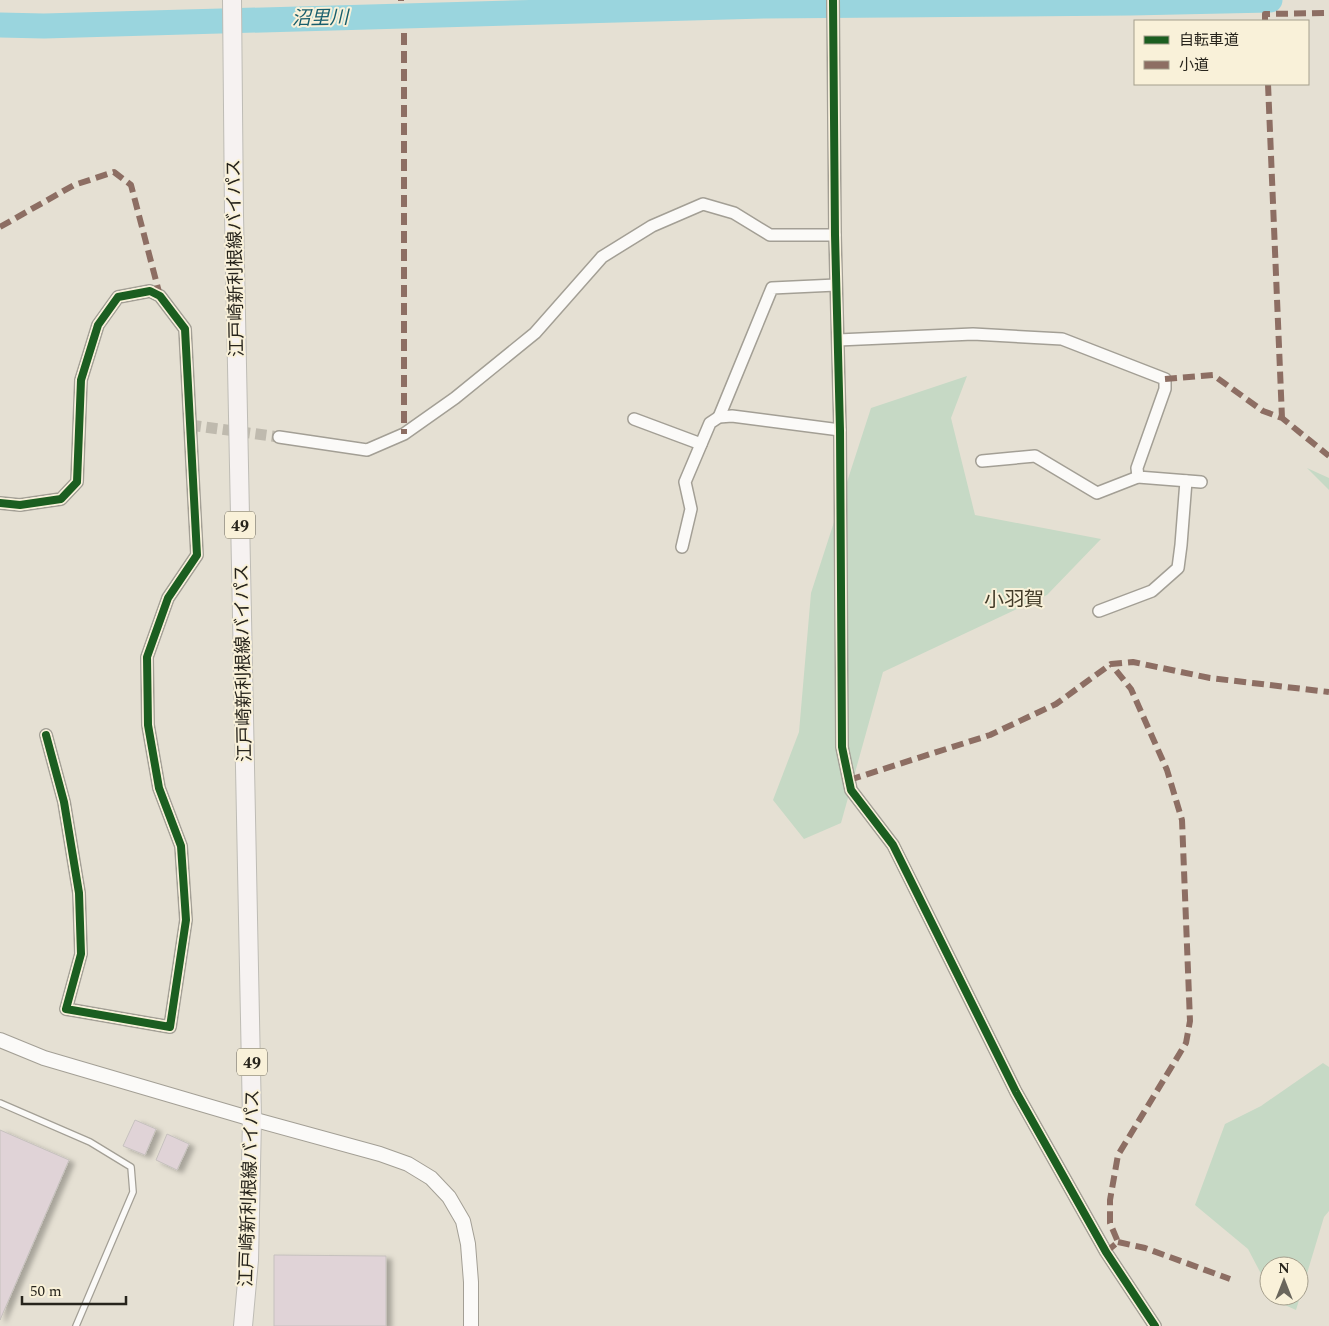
<svg xmlns="http://www.w3.org/2000/svg" width="1329" height="1326" font-family="Spectral,'Noto Sans JP',serif">
	<defs>
		<filter id="shadow"><feDropShadow dx="5.5" dy="3" stdDeviation="2.5" flood-color="#0004"/></filter>
	</defs>
	<rect width="100%" height="100%" fill="#e5e0d3"/>
	<g fill="#c6d9c5">
		<path d="M967,376L951,418L975,515L1101,539L1047,595L883,672L841,823L804,839L773,800L799,732L811,593L871,408Z"/>
		<path d="M1307,468L1329,478V490Z"/>
		<path d="M1323,1063L1329,1067V1211L1324,1217L1296,1310L1276,1301L1273,1296H1299V1266H1269V1289L1248,1249L1195,1205L1225,1124L1261,1106Z"/>
	</g>
	<g fill="none" stroke-linecap="round" stroke-linejoin="round">
		<path stroke="#9ad5de" stroke-width="25" d="M0,25L44,26L764,6L1131,3L1270,0"/>
	</g>
	<g fill="#e0d3d7" stroke="#c6c1be" filter="url(#shadow)">
		<path d="M135,1120L156,1129L145,1155L123,1146Z"/>
		<path d="M0,1130L69,1160L0,1320Z"/>
		<path d="M167,1134L189,1144L177,1170L156,1160Z"/>
		<path d="M274,1255L386,1256V1326H274Z"/>
	</g>
	<g fill="none" stroke-linecap="round" stroke-linejoin="round">
		<path stroke="#bfbaae" stroke-width="11" stroke-dasharray="11 5.5" stroke-linecap="butt" d="M190,425L279,437"/>
		<defs>
			<path id="service" d="M0,1103L90,1142L131,1167L133,1192L76,1326"/>
			<g id="minor">
				<path d="M833,0L835,235L840,430L842,747L851,790L893,845L1016,1092L1106,1252L1155,1326"/>
				<path d="M838,340L973,334L1062,339L1165,379V389L1137,468L1138,477L1201,482"/>
				<path d="M719,417L772,288L836,285"/>
				<path d="M634,419L701,444"/>
				<path d="M279,437L367,450L404,434L455,398L535,333L602,257L652,226L703,204L734,213L770,235H835"/>
				<path d="M982,461L1035,456L1097,493L1138,477"/>
				<path d="M0,503L20,505L61,499L77,482L81,380L98,325L118,297L150,291L160,296L185,329L197,555L168,598L147,657L148,725L159,788L181,846L186,920L170,1027L66,1009L81,954L79,893L64,802L46,735"/>
				<path d="M682,547L691,509L685,482L710,423L719,417L732,416L840,430"/>
				<path d="M1099,611L1152,591L1178,568L1181,545L1186,481"/>
			</g>
			<path id="tertiary" d="M0,1040L44,1058L252,1119L380,1154L408,1164L431,1178L449,1197L463,1221L468,1244L471,1282V1326"/>
			<path id="primary" d="M232,0L234,215L252,1119L249,1260L243,1326"/>
		</defs>
		<use href="#service" stroke="#a39f95" stroke-width="8"/>
		<use href="#minor" stroke="#a39f95" stroke-width="14"/>
		<use href="#tertiary" stroke="#a39f95" stroke-width="16"/>
		<use href="#primary" stroke="#bebcb5" stroke-width="20"/>
		<use href="#service" stroke="#fbfaf8" stroke-width="5.5"/>
		<use href="#minor" stroke="#fbfaf8" stroke-width="11"/>
		<use href="#tertiary" stroke="#fbfaf8" stroke-width="14"/>
		<use href="#primary" stroke="#f6f2f1" stroke-width="18"/>
		<g stroke="#8d6e63" stroke-width="6" stroke-dasharray="12 6" stroke-linecap="butt">
			<path d="M401,0V1"/>
			<path d="M1265,21V14L1329,13"/>
			<path d="M404,33V434"/>
			<path d="M1268,84L1282,418"/>
			<path d="M0,227L74,185L114,172L131,185L160,296"/>
			<path d="M1165,379L1213,375L1263,411L1282,418L1329,456"/>
			<path d="M849,780L990,735L1056,704L1111,664L1133,662L1210,678L1329,692"/>
			<path d="M1118,1242L1145,1248L1230,1279"/>
			<path d="M1106,1252L1118,1242L1110,1223V1200L1118,1155L1186,1043L1190,1021L1182,820L1167,770L1131,689L1111,664"/>
		</g>
		<defs>
			<g id="cycleway">
				<path d="M833,0L835,235L840,430L842,747L851,790L893,845L1016,1092L1106,1252L1155,1326"/>
				<path d="M0,503L20,505L61,499L77,482L81,380L98,325L118,297L150,291L160,296L185,329L197,555L168,598L147,657L148,725L159,788L181,846L186,920L170,1027L66,1009L81,954L79,893L64,802L46,735"/>
			</g>
		</defs>
		<use href="#cycleway" stroke="#f9f1d9" stroke-width="11"/>
		<use href="#cycleway" stroke="#1b5e20" stroke-width="8"/>
	</g>
	<g text-anchor="middle" stroke-width="4" stroke-linejoin="round" paint-order="stroke">
		<g fill="#f9f1d9" stroke="#666255" stroke-width="1">
			<rect x="225" y="511.5" width="30" height="27" rx="4"/>
			<rect x="237" y="1048.5" width="30" height="27" rx="4"/>
		</g>
		<g font-size="16" font-weight="bold" fill="#27241c">
			<text x="240" y="531">49</text>
			<text x="252" y="1068">49</text>
		</g>
		<g font-size="18" fill="#27241c" stroke="#f9f1d9">
			<text transform="translate(235 258) rotate(-91)" y="6">江戸崎新利根線バイパス</text>
			<text transform="translate(243 663) rotate(-91)" y="6">江戸崎新利根線バイパス</text>
			<text transform="translate(249 1188) rotate(-88)" y="6">江戸崎新利根線バイパス</text>
		</g>
		<g font-size="19" font-style="italic" fill="#175e6c" stroke="#f9f1d9">
			<text transform="translate(320 17) rotate(-1)" y="7">沼里川</text>
		</g>
		<g font-size="20" fill="#433c29" stroke="#f9f1d9">
			<text x="1014" y="606">小羽賀</text>
		</g>
	</g>
	<rect x="1134" y="20" width="175" height="65" fill="#f9f1d9" stroke="#a59f8d"/>
	<rect x="1144" y="36" width="25" height="8" fill="#1b5e20" stroke="#a59f8d"/>
	<text x="1179" y="45" font-size="15" fill="#27241c">自転車道</text>
	<rect x="1144" y="61" width="25" height="8" fill="#8d6e63" stroke="#a59f8d"/>
	<text x="1179" y="70" font-size="15" fill="#27241c">小道</text>
	<g transform="translate(1284 1281)"><circle r="24" fill="#f9f1d9" stroke="#a59f8d"/>
	<path d="M0-4L9 19L0 12L-9 19Z" fill="#6a665c"/>
	<text y="-8" font-size="14" font-weight="bold" text-anchor="middle" fill="#27241c">N</text>
	</g>
	<path d="M22 1296v8h104v-8" fill="none" stroke="#27241c" stroke-width="2.5"/>
	<text x="30" y="1296" font-size="15" fill="#27241c" stroke="#f9f1d9" stroke-width="4" paint-order="stroke">50 m</text>
</svg>
